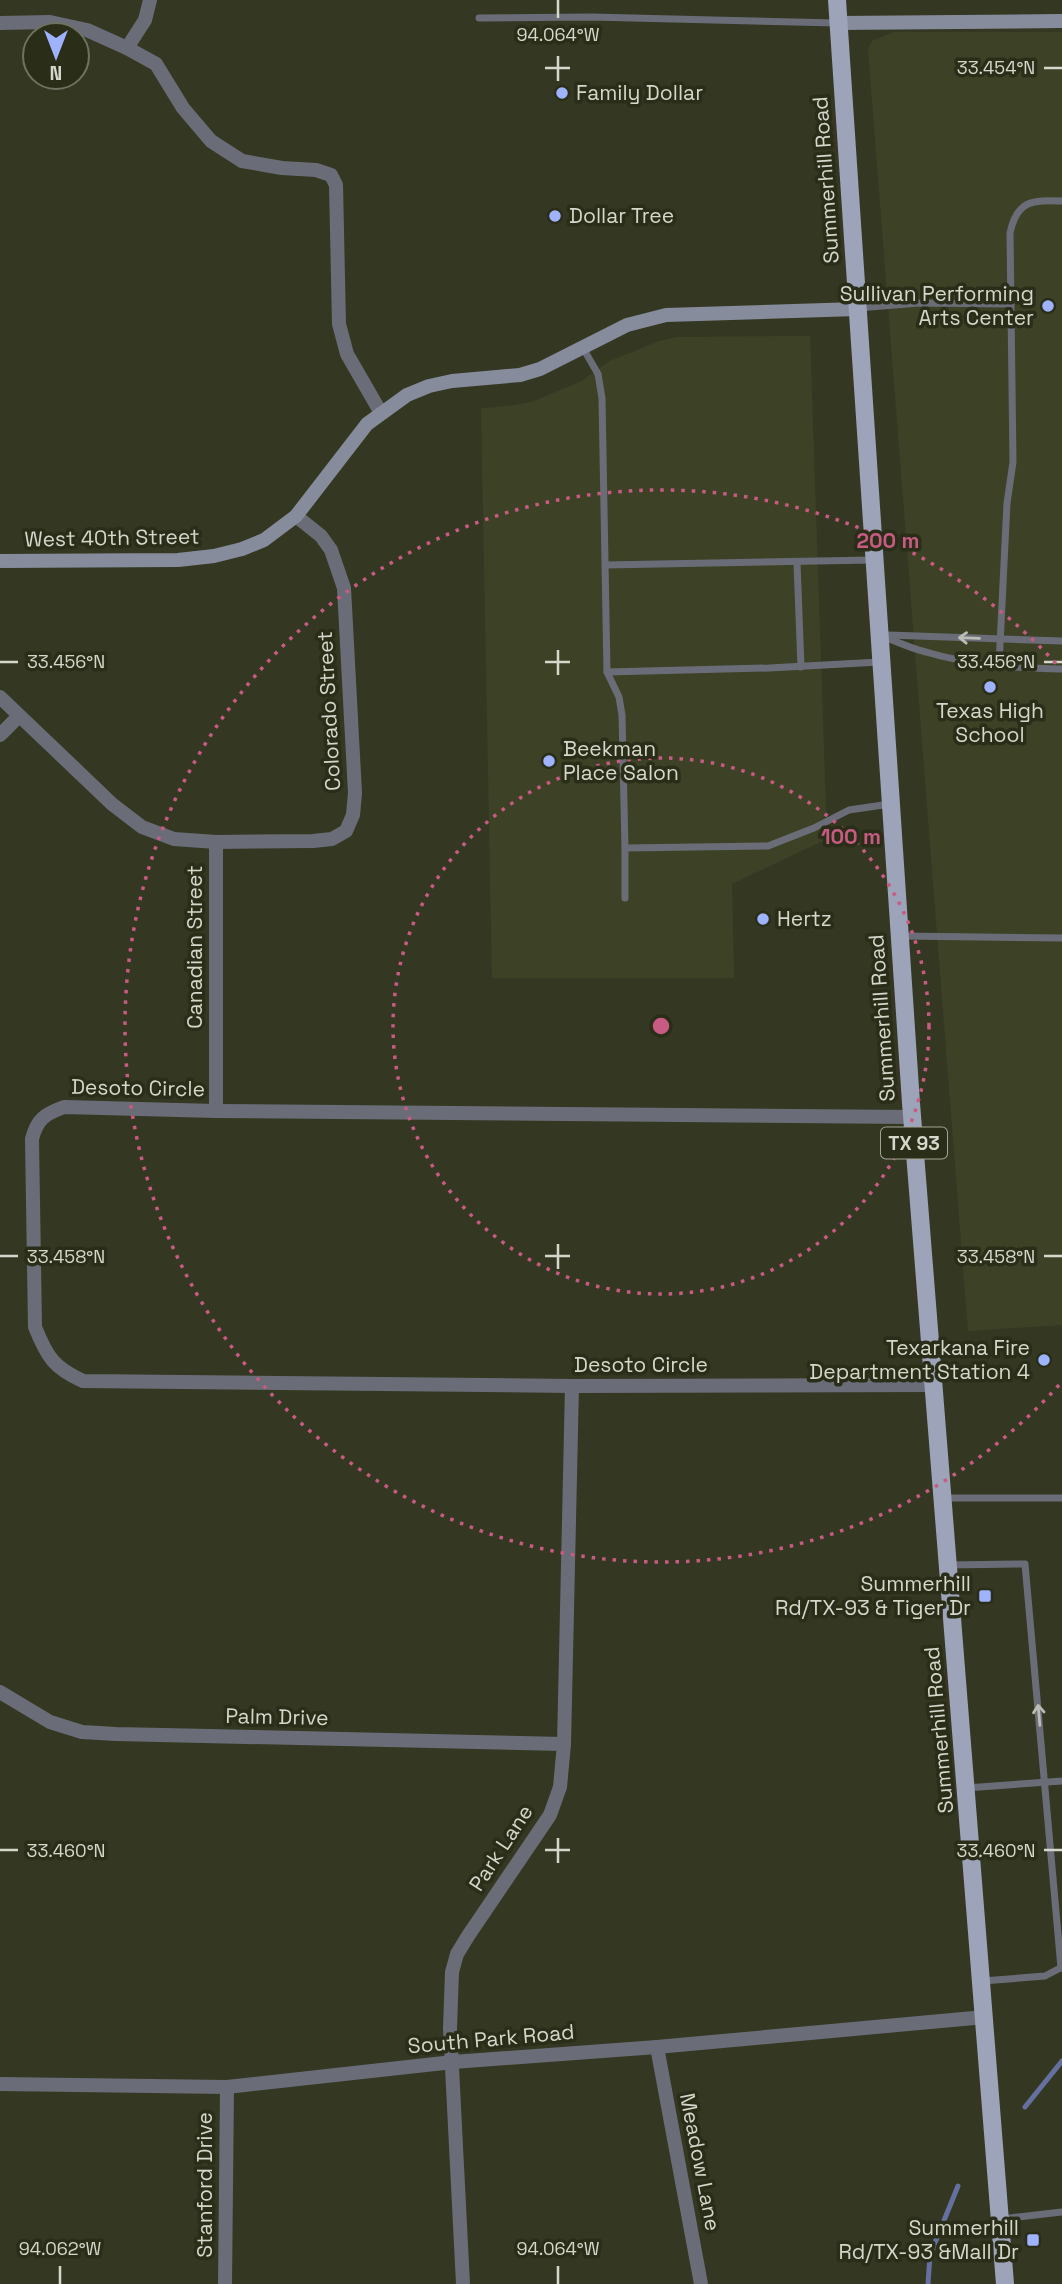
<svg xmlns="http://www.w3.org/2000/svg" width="1062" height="2284" font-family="'Space Grotesk',sans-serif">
	<rect width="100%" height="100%" fill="#343823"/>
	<g fill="#3d4226">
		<path d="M894,32H1062V1325L968,1331L868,49L872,41Z"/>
		<path d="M810,336L827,839L732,884L734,978H492L481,408L510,406L531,402L580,382L610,361L659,341L677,337Z"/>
	</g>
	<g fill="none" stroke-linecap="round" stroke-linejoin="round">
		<g stroke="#6570a1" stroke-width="5">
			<path d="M1025,2107L1062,2061"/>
			<path d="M928,2284L930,2255L958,2186"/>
		</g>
		<g stroke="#6a6d77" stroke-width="7">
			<path d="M479,18L592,17L837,23"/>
			<path d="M858,308L919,303L1011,304"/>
			<path d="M583,348L598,374L602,398L607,672L769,668L880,662"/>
			<path d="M797,563L801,667"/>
			<path d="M606,565L873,560"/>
			<path d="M880,635C895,641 910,648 926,652C969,665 1017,668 1062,669"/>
			<path d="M888,635L1062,641"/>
			<path d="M999,665L1007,503L1013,462L1010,233C1017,200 1032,200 1062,201"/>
			<path d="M607,672L619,697L622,715L625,848"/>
			<path d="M625,898V848L768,846L814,828L849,810L890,804"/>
			<path d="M902,936L1062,938"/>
			<path d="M944,1498H1062"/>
			<path d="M948,1565L1025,1564L1061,1968"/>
			<path d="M966,1788L1062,1781"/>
			<path d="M983,1981L1045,1976L1062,1967"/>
			<path d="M1001,2219L1062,2212"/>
		</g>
		<g stroke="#6a6d77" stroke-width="14">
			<path d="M0,23L50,22L87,30L127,48L156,64L183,108L211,141L242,161L282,168L316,170L331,175L336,185L339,324L347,354L381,413"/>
			<path d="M127,48L145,20L150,0"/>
			<path d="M0,697L112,804L142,827L174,839L216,842L313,841L332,839L346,831L353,815L355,793L344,588L331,550L321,536L296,516"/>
			<path d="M0,735L18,717"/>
			<path d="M216,1111V842"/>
			<path d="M912,1117L216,1111L64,1107C45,1114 37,1119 32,1139L35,1327C47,1357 54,1368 83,1381L572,1386L932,1385"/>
			<path d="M0,1692L50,1722L82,1732L116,1734L564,1744"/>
			<path d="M657,2047L701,2284"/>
			<path d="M0,2084L227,2087L453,2062L657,2047L985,2017"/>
			<path d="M225,2284L227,2087"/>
			<path d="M463,2284L450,2028L452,1972L457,1954L468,1936L550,1815L560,1787L564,1744L572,1386"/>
		</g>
		<g stroke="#878c9c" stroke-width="14">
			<path d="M838,23L1062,21"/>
			<path d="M0,561L178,560L214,556L242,549L264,540L296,516L367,424L407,395L429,386L452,381L520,375L540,369L627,325L666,315L857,309"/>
		</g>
		<path stroke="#9da3b8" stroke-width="18" d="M837,0L911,1103L1005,2284"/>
	</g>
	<defs><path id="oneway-shaft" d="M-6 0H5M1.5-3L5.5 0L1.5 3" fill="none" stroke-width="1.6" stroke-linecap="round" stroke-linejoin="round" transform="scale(1.75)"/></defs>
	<g stroke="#babcb5">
		<use href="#oneway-shaft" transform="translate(969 638) rotate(-178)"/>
		<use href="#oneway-shaft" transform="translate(1039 1715) rotate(-95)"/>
	</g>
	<path fill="none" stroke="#d4d7ca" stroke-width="2.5" d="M558,0V18M558,56V81M545,68H570M1044,68H1062M558,650V675M0,662H18M545,662H570M1044,662H1062M558,1244V1269M0,1256H18M545,1256H570M1044,1256H1062M558,1838V1863M0,1850H18M545,1850H570M1044,1850H1062M60,2266V2284M558,2266V2284"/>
	<g fill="none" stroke="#c85b82" stroke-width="3.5" stroke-dasharray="3.5 7">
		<circle cx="661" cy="1026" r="268"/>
		<path d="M1059 1385A536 536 0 1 1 1059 667"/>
	</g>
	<g fill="#9fb3fd" stroke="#2a2e19" stroke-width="2.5">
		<circle cx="562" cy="93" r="7"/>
		<circle cx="555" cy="216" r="7"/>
		<circle cx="1048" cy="306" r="7"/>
		<circle cx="990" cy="687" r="7"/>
		<circle cx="549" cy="761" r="7"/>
		<circle cx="763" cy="919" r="7"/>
		<circle cx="1044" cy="1360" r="7"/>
		<rect x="978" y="1589" width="14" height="14" rx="3.5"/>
		<rect x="1026" y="2233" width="14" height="14" rx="3.5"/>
	</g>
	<g text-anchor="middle" stroke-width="7" stroke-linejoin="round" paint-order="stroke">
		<rect fill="#2a2e19" stroke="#a1a495" stroke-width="2" x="881" y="1127.5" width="66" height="31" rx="5"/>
		<g font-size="19" font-weight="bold" fill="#d4d7ca">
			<text x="914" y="1150">TX 93</text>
		</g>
		<g font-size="21" fill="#d4d7ca" stroke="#2a2e19" text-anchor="start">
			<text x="576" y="100">Family Dollar</text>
			<text x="569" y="223">Dollar Tree</text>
			<text x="1034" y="301" text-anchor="end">Sullivan Performing<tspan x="1034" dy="24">Arts Center</tspan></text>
			<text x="990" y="718" text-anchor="middle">Texas High<tspan x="990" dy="24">School</tspan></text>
			<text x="563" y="756">Beekman<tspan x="563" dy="24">Place Salon</tspan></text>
			<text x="777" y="926">Hertz</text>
			<text x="1030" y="1355" text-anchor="end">Texarkana Fire<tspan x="1030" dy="24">Department Station 4</tspan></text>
			<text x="971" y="1591" text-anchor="end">Summerhill<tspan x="971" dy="24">Rd/TX-93 &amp; Tiger Dr</tspan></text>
			<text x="1019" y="2235" text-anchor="end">Summerhill<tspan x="1019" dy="24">Rd/TX-93 &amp;Mall Dr</tspan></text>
		</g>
		<g font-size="21" fill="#d4d7ca" stroke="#2a2e19">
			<text transform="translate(826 180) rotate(-94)" y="7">Summerhill Road</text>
			<text transform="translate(112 538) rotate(-1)" y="7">West 40th Street</text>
			<text transform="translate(329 711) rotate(-93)" y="7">Colorado Street</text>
			<text transform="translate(195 947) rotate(-90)" y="7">Canadian Street</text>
			<text transform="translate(882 1018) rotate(-94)" y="7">Summerhill Road</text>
			<text transform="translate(138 1088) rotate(1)" y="7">Desoto Circle</text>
			<text x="641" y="1372">Desoto Circle</text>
			<text transform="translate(277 1717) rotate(1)" y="7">Palm Drive</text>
			<text transform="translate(939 1730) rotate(-95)" y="7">Summerhill Road</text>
			<text transform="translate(501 1848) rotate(-57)" y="7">Park Lane</text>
			<text transform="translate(491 2039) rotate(-5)" y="7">South Park Road</text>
			<text transform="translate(700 2162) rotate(79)" y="7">Meadow Lane</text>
			<text transform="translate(205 2185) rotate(-90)" y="7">Stanford Drive</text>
		</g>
	</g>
	<g font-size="18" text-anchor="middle" fill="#d4d7ca" stroke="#2a2e19" stroke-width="7" stroke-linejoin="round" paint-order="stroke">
		<text x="558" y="41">94.064°W</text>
		<text x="996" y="74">33.454°N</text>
		<text x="996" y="668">33.456°N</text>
		<text x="66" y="668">33.456°N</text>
		<text x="66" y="1263">33.458°N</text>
		<text x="996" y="1263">33.458°N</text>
		<text x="66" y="1857">33.460°N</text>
		<text x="996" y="1857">33.460°N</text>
		<text x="60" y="2255">94.062°W</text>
		<text x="558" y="2255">94.064°W</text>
	</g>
	<circle cx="661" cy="1026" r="10" fill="#c85b82" stroke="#2a2e19" stroke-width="3.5"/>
	<g font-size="21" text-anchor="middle" font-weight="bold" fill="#c85b82" stroke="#2a2e19" stroke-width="7" stroke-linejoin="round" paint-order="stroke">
		<text x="888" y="548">200 m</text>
		<text x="851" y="844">100 m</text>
	</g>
	<g transform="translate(56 56) rotate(180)"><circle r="33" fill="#2a2e19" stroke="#6e7260" stroke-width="2"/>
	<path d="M0-5L12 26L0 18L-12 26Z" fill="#9fb3fd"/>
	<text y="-10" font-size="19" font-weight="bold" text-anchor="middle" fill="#d4d7ca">N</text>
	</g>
</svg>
